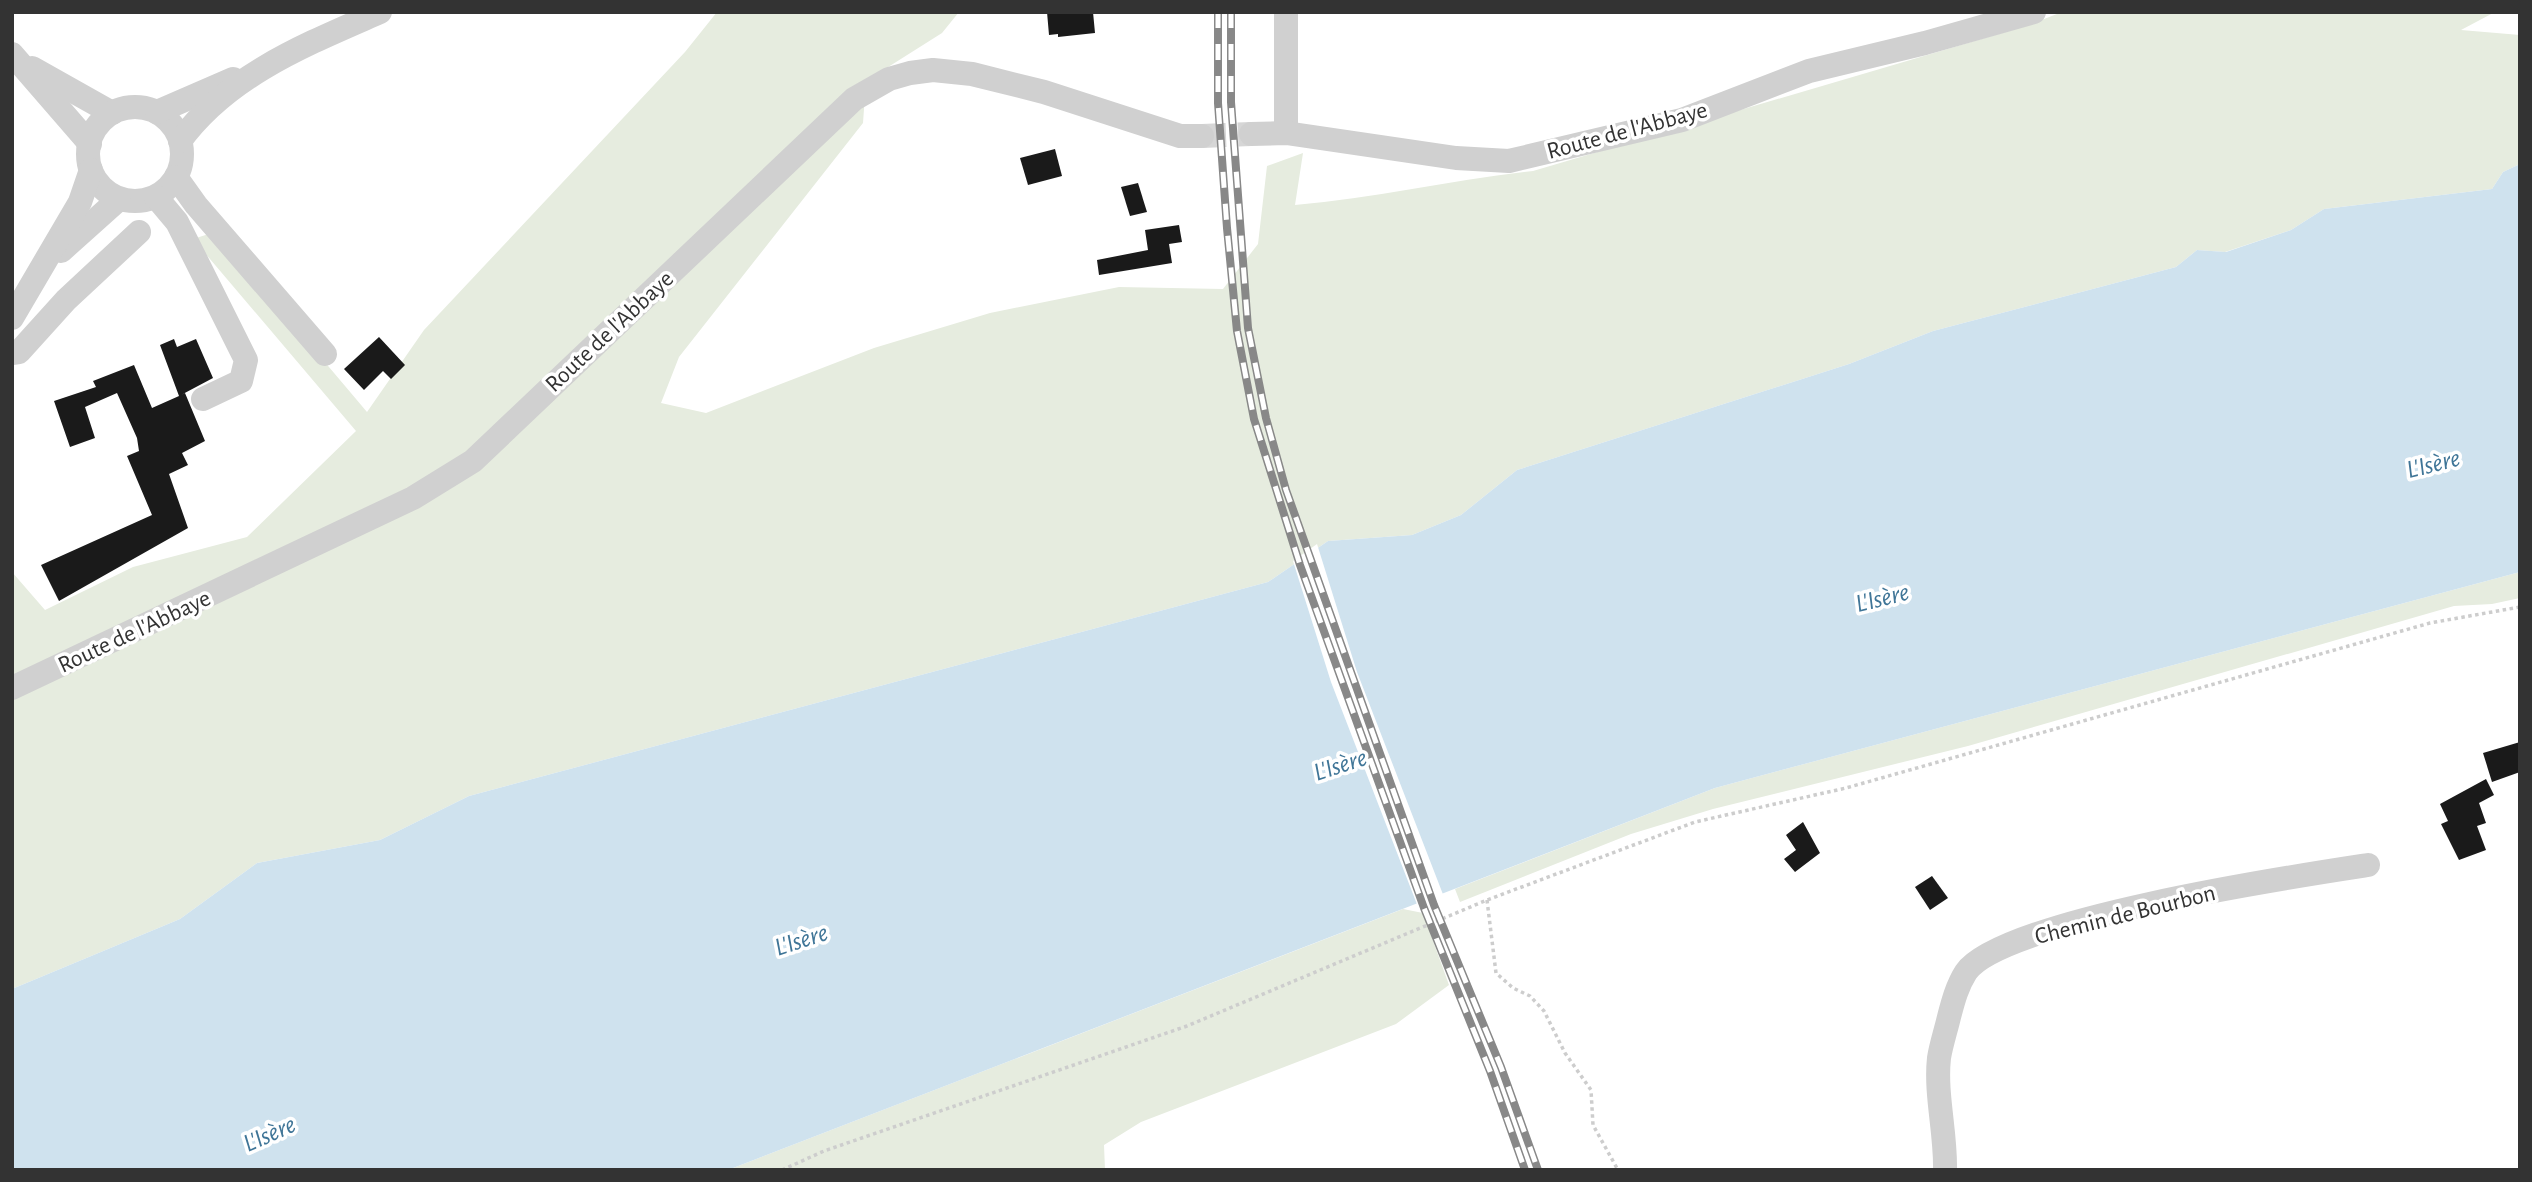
<svg xmlns="http://www.w3.org/2000/svg" width="2532" height="1182" font-family="'Alegreya Sans',sans-serif">
	<rect width="100%" height="100%" fill="#fff"/>
	<g fill="#e6ecdf">
		<path d="M717,12H959L942,33L866,81L863,123L679,357L661,403L706,413L874,348L990,313L1119,287L1223,289L1258,244L1267,166L1303,153L1295,205C1375,198 1453,180 1533,171L2029,25L2062,12H2495L2461,30L2520,35V164L2503,172L2492,189L2324,209L2291,230L2225,252L2197,250L2176,267L1933,331L1849,364L1517,470L1461,515L1412,535L1328,541L1268,582L469,796L380,840L257,863L180,919L12,989V572L45,610L133,567L247,537L356,431L193,239L215,232L367,412L424,330L685,52Z"/>
		<path d="M2520,572V598L2492,604L2454,606L1968,746L1713,809L1631,834L1460,902L1455,889L1715,788Z"/>
		<path d="M1403,909L1423,913L1449,985L1396,1024L1141,1122L1104,1145L1105,1170H728Z"/>
	</g>
	<path fill="#cfe2ee" d="M2520,164V572L1715,788L728,1170H12V989L180,919L257,863L380,840L469,796L1268,582L1328,541L1412,535L1461,515L1517,470L1849,364L1933,331L2176,267L2197,250L2226,252L2291,230L2324,209L2492,189L2503,172Z"/>
	<path fill="#fff" d="M1317,544L1357,672L1444,897L1418,907L1331,682L1293,561Z"/>
	<g fill="#1a1a1a">
		<path d="M1047,12H1093L1095,33L1058,37V34L1049,35Z"/>
		<path d="M1055,149L1062,176L1028,185L1020,158Z"/>
		<path d="M1138,183L1147,212L1130,216L1121,187Z"/>
		<path d="M1179,225L1182,242L1169,244L1172,263L1099,275L1097,260L1148,250L1145,230Z"/>
		<path d="M379,337L405,365L391,379L383,371L364,390L344,369Z"/>
		<path d="M174,339L177,347L196,339L213,378L181,395L185,393L205,441L182,453L188,465L169,474L188,528L59,601L41,565L152,515L127,456L139,451L137,438L117,393L85,407L95,438L70,447L54,401L96,387L93,381L134,365L152,408L179,396L160,345Z"/>
		<path d="M2520,742V772L2492,782L2483,753Z"/>
		<path d="M2486,779L2494,795L2479,803L2486,823L2477,826L2486,850L2459,860L2441,824L2448,821L2440,804Z"/>
		<path d="M1803,822L1820,853L1795,872L1784,859L1796,850L1786,835Z"/>
		<path d="M1932,876L1948,898L1930,910L1915,887Z"/>
	</g>
	<g fill="none" stroke-linecap="round" stroke-linejoin="round">
		<path stroke="#d6d6d6" stroke-width="24" stroke-dasharray="24 12" stroke-linecap="butt" d="M1202,136L1251,134"/>
		<g stroke="#cdcdcd" stroke-width="3.5" stroke-dasharray="3.5 3.5" stroke-linecap="butt">
			<path d="M1487,900L1496,973L1513,988L1530,996L1544,1011L1565,1053L1591,1090L1593,1125L1618,1170"/>
			<path d="M782,1170L824,1151L1187,1026L1487,900L1695,822L1846,788L2430,623L2520,607"/>
		</g>
		<g stroke="#d0d0d0" stroke-width="24">
			<path d="M1286,12V133"/>
			<path d="M12,54L90,144"/>
			<path d="M32,68L112,113"/>
			<circle cx="135" cy="154" r="47"/>
			<path d="M157,112L233,79"/>
			<path d="M1251,134L1286,133L1456,158L1509,161L1682,120L1809,71L1925,43L2034,12"/>
			<path d="M180,141C228,75 307,44 380,12"/>
			<path d="M176,177L196,205L325,354"/>
			<path d="M156,197L177,222L246,360L241,381L203,399"/>
			<path d="M61,251L119,199"/>
			<path d="M12,318L80,202L91,170"/>
			<path d="M12,353L19,352L66,300L139,232"/>
			<path d="M12,688L413,498L473,461L854,99L889,79L910,73L933,70L972,74L1044,92L1180,136H1202"/>
			<path d="M1945,1170C1946,1133 1935,1094 1939,1058C1941,1045 1946,1030 1949,1017C1953,1002 1957,986 1966,972C2002,920 2296,876 2368,865"/>
		</g>
		<defs>
			<g id="rail">
				<path d="M1218,12V103L1227,228L1237,331L1254,419L1300,565L1424,908L1490,1071L1525,1170"/>
				<path d="M1231,12V102L1248,328L1266,418L1286,490L1434,905L1501,1067L1538,1170"/>
			</g>
		</defs>
		<use href="#rail" stroke="#888" stroke-width="8"/>
		<use href="#rail" stroke="#fff" stroke-width="5" stroke-dasharray="16" stroke-linecap="butt"/>
	</g>
	<g text-anchor="middle" stroke-width="7" stroke-linejoin="round" paint-order="stroke">
		<g font-size="24" fill="#333" stroke="#fff">
			<text transform="translate(1627 130) rotate(-15)" y="8">Route de l'Abbaye</text>
			<text transform="translate(609 331) rotate(-43)" y="8">Route de l'Abbaye</text>
			<text transform="translate(134 631) rotate(-25)" y="8">Route de l'Abbaye</text>
			<text transform="translate(2125 914) rotate(-14)" y="8">Chemin de Bourbon</text>
		</g>
		<g font-size="26" font-style="italic" fill="#3f7597" stroke="#fff">
			<text transform="translate(2433 463) rotate(-14)" y="9">L'Isère</text>
			<text transform="translate(1882 597) rotate(-14)" y="9">L'Isère</text>
			<text transform="translate(1340 764) rotate(-18)" y="9">L'Isère</text>
			<text transform="translate(801 939) rotate(-18)" y="9">L'Isère</text>
			<text transform="translate(269 1133) rotate(-24)" y="9">L'Isère</text>
		</g>
	</g>
	<rect width="2532" height="1182" fill="none" stroke="#333333" stroke-width="28"/>
</svg>
